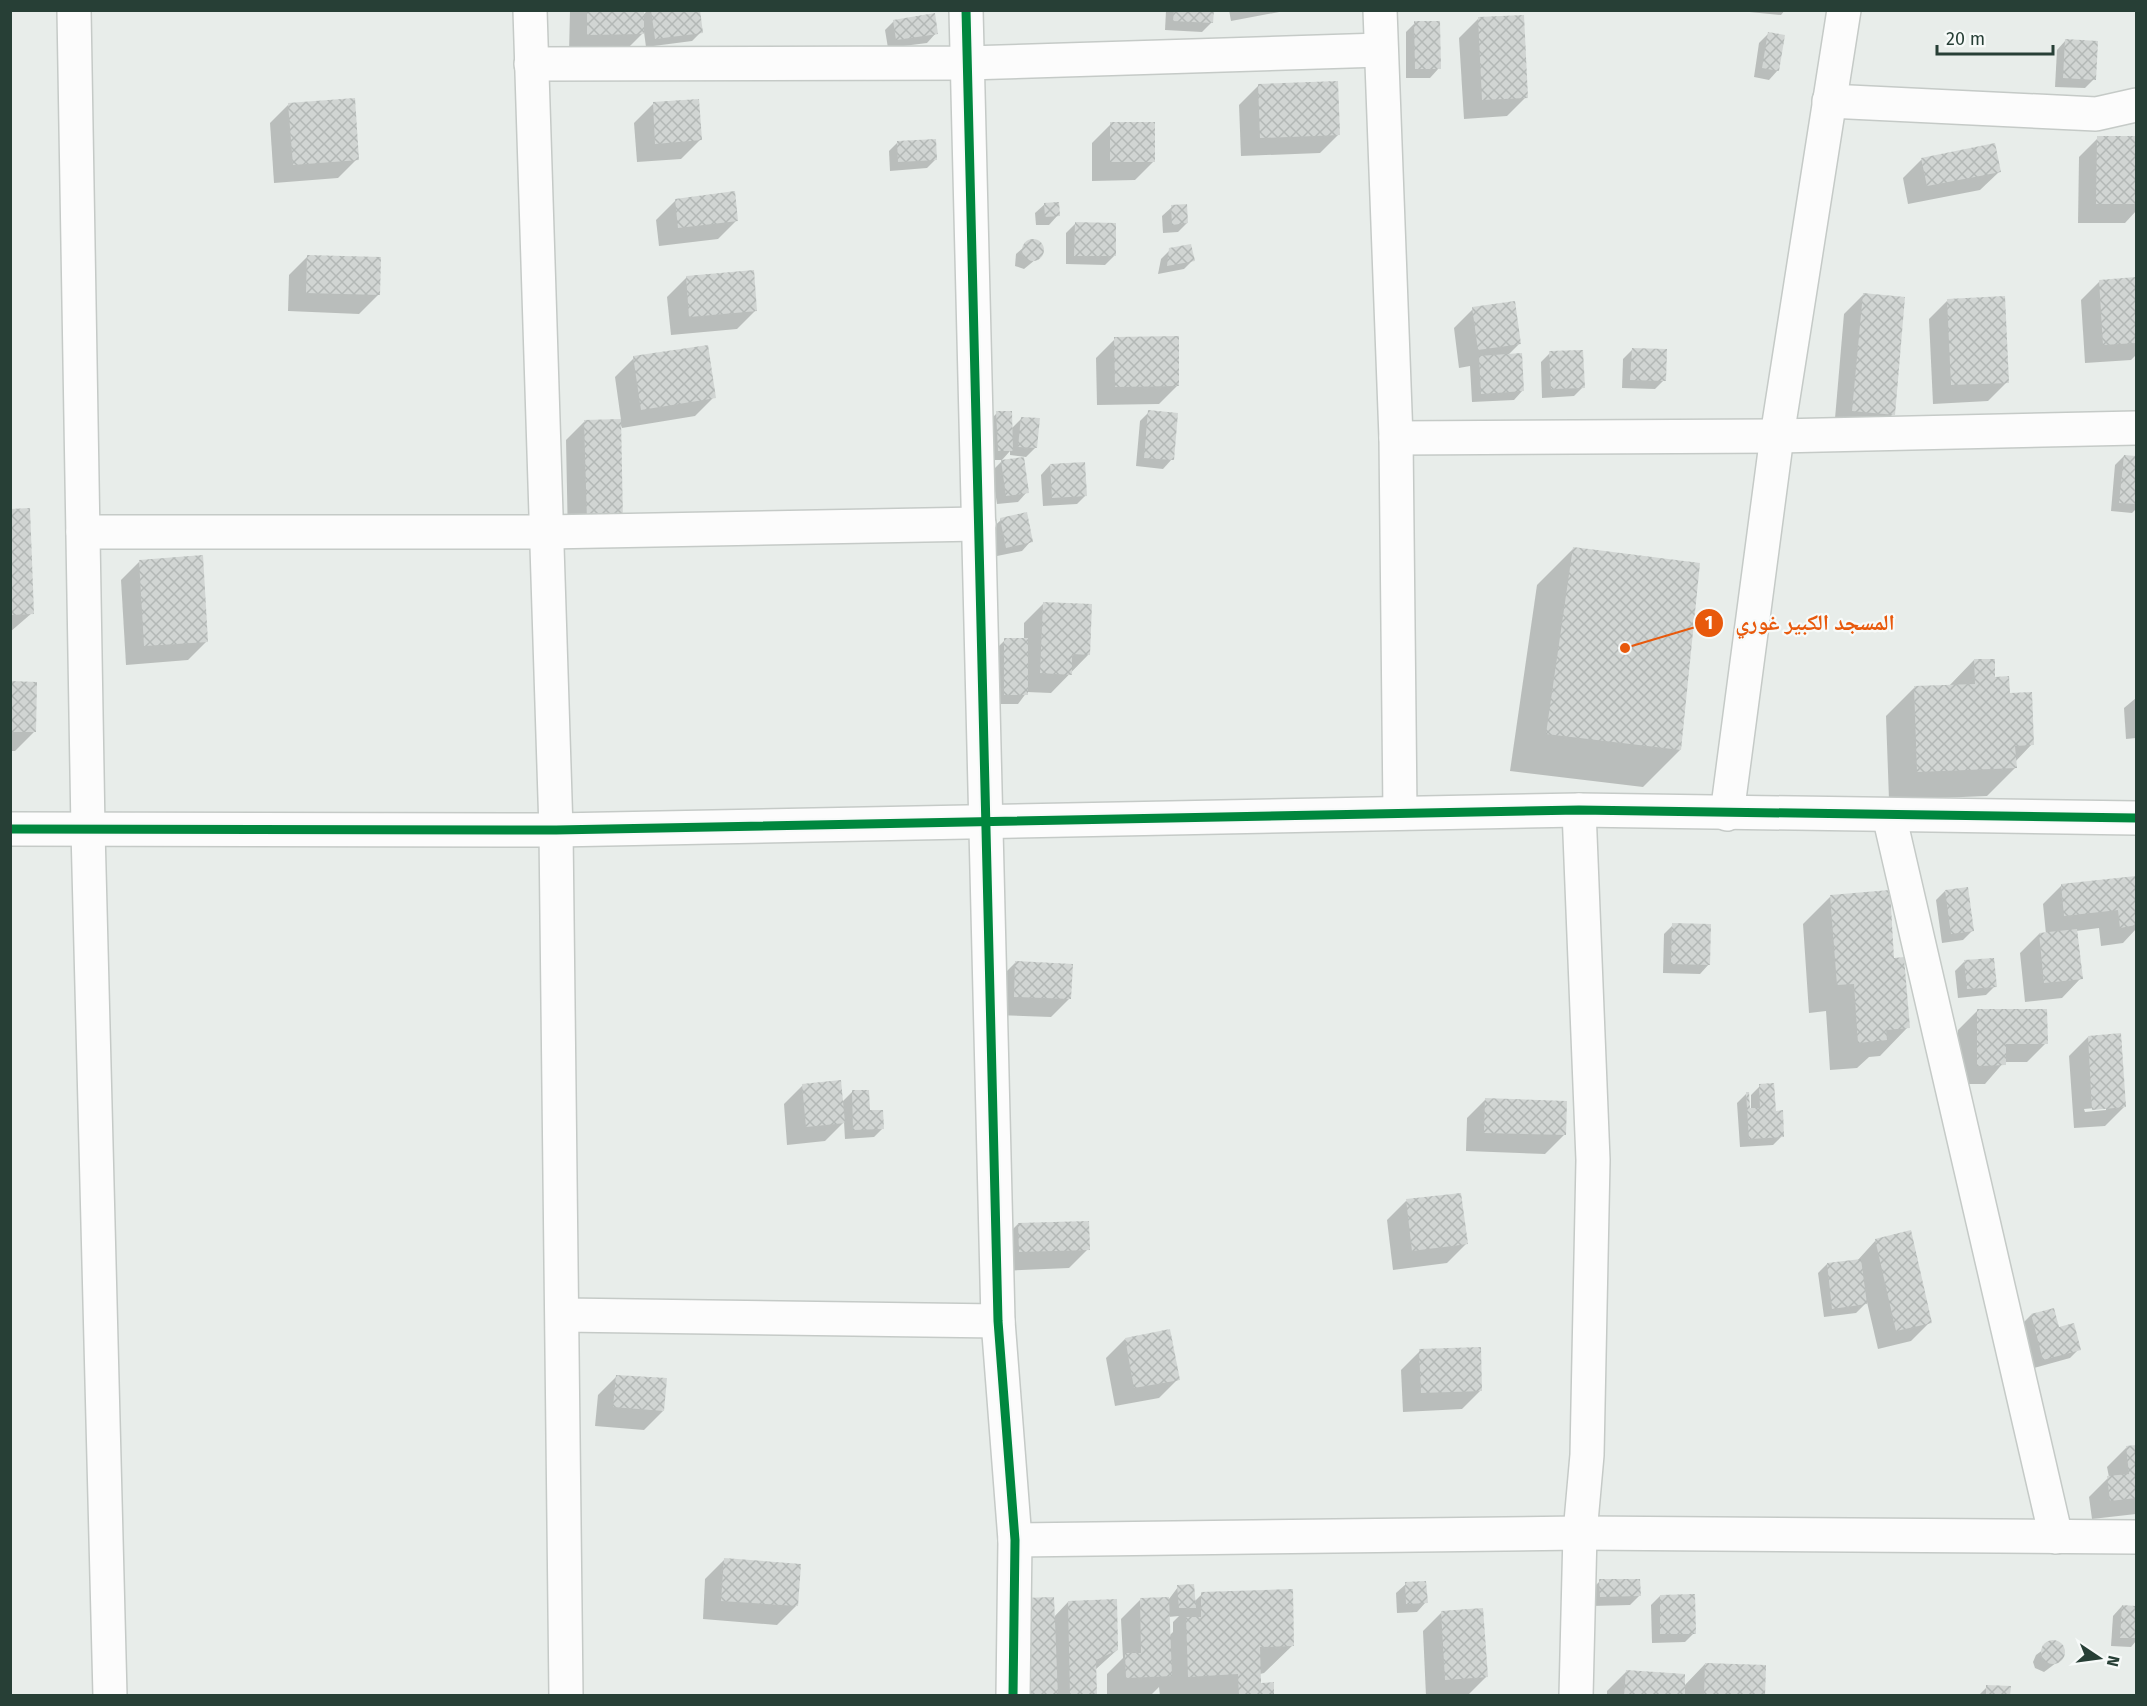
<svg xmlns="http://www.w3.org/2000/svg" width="2147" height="1706" font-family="'Fira Sans','Noto Naskh Arabic',sans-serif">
	<defs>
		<pattern id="building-cross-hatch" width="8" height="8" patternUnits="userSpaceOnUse" patternTransform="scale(1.5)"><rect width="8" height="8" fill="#d1d5d3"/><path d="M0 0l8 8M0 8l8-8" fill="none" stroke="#b3b8b6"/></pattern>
	</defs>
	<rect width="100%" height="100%" fill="#e8edea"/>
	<g fill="#0003" fill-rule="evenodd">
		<path d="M570,10H642V16L648,10H698L701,32L692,41L646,47L644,32L623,53H569Z"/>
		<path d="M1212,10L1211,23L1202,32L1165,30L1166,11Z"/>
		<path d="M1229,10H1290L1231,21Z"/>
		<path d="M1729,10H1785L1781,15Z"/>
		<path d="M1478,19L1526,97L1507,116L1464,119L1459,38Z"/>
		<path d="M894,21L936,33L927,43L888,48L885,30Z"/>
		<path d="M1415,23L1439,68L1430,78H1406V32Z"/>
		<path d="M1768,34L1778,70L1769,80L1754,77L1759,43Z"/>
		<path d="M2066,40L2094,79L2085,88L2055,87L2057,50Z"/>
		<path d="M1258,86L1339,134L1320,153L1241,156L1239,105Z"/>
		<path d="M289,104L357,159L338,178L274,183L270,123Z"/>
		<path d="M653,104L700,140L681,159L637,162L634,123Z"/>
		<path d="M1111,124L1154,161L1135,180L1092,181V143Z"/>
		<path d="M2098,138H2136V211L2125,223H2078L2079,157Z"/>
		<path d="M898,142L936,159L927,168L890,171L889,151Z"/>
		<path d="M1922,159L1999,172L1980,190L1908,204L1903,178Z"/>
		<path d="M675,201L737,220L718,239L659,246L656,220Z"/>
		<path d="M1045,204L1058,215L1049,225H1036L1035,213Z"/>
		<path d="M1172,207L1187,223L1178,232L1163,233L1162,216Z"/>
		<path d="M1075,224L1114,256L1105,265L1066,264V233Z"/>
		<path d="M1031,241L1040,243L1041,255L1024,269L1015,266L1016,254Z"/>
		<path d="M1170,250L1193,260L1184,269L1158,274L1161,259Z"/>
		<path d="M308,256L378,295L359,314L288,311L289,275Z"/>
		<path d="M686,278L756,310L737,329L671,335L667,297Z"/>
		<path d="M2136,278V355L2131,360L2085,363L2081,300L2100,281Z"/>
		<path d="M1863,295L1893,414L1874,433L1834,430L1844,314Z"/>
		<path d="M1948,300L2007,382L1988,401L1933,404L1929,319Z"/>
		<path d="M1473,309L1519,344L1508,355L1523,390L1514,400L1472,402L1470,366L1459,368L1454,328Z"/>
		<path d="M1115,339L1178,385L1159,404L1097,405L1096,358Z"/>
		<path d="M1632,350L1664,380L1655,389L1622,388L1623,359Z"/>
		<path d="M1550,353L1583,387L1574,396L1542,398L1541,362Z"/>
		<path d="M634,358L714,397L695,416L622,428L619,421L621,520L568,540L566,440L585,421L621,420L615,377Z"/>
		<path d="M1149,412L1172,459L1163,469L1136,466L1140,421Z"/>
		<path d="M997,413L1011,429L1022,418L1035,448L1026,457L1010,455V451L1002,460H989L988,422Z"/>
		<path d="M2124,456L2136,457V509L2132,513L2111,511L2115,465Z"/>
		<path d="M1001,462L1027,492L1018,502L997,504L992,471Z"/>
		<path d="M1050,465L1086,495L1077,504L1043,506L1041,475Z"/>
		<path d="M10,511L32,613L10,632Z"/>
		<path d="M1001,520L1031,541L1022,551L997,556L991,529Z"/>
		<path d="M1574,548L1680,750L1643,787L1510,771L1537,585Z"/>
		<path d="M140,561L207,641L188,660L126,665L121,580Z"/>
		<path d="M1043,604L1088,655L1051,693L1027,692L1018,704H996V649L1005,640L1024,639V623Z"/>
		<path d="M1974,660L2008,694L2032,744L2015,762V768L1987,796L1889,800L1886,716L1914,688L1948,687Z"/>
		<path d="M10,682L34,732L15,751H10Z"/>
		<path d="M2136,698V738L2126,739L2124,708Z"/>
		<path d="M2136,877V929L2123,943L2101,946L2099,928L2076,931L2081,978L2062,998L2025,1002L2020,953L2039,934H2046L2043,904L2062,885Z"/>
		<path d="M1945,891L1972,931L1963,940L1942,943L1936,900Z"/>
		<path d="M1831,896L1893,959L1908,1027L1880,1056L1869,1057L1857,1068L1830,1070L1826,1011L1809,1013L1803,924Z"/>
		<path d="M1673,925L1709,964L1700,974L1663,973L1664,934Z"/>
		<path d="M1964,962L1995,986L1986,995L1958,998L1955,971Z"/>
		<path d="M1015,963L1070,998L1051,1017L995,1015L996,982Z"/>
		<path d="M1977,1011L2046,1043L2027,1062H2004L1985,1084H1958V1030Z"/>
		<path d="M2088,1037L2124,1107L2105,1126L2074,1128L2069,1056ZM2106,1107V1110L2085,1112L2084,1109Z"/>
		<path d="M803,1085L842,1102L853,1091L883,1128L874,1137L845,1139L844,1122L825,1141L787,1145L784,1104Z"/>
		<path d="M1760,1086L1782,1136L1773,1145L1740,1147L1737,1103L1746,1094L1749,1111H1751V1095Z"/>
		<path d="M1486,1099L1564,1135L1545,1154L1466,1151L1467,1118Z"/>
		<path d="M1406,1201L1466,1244L1447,1263L1393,1270L1387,1220Z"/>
		<path d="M1018,1224L1088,1249L1069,1268L1000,1271L999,1243Z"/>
		<path d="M1876,1240L1930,1322L1911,1341L1878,1349L1867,1302L1856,1313L1824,1317L1818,1273L1827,1264L1857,1261Z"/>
		<path d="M2031,1315L2058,1328L2079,1349L2070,1358L2034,1368L2022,1324Z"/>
		<path d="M1125,1339L1178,1379L1159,1398L1115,1406L1106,1358Z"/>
		<path d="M1420,1351L1481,1390L1462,1409L1403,1412L1401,1370Z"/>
		<path d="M617,1376L663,1411L644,1430L595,1426L598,1395Z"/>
		<path d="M2136,1446V1514L2092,1519L2089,1497L2109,1477L2107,1467L2126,1448Z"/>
		<path d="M724,1560L796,1606L777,1625L703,1619L705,1579Z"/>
		<path d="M1600,1581L1640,1595L1630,1605L1591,1606V1590Z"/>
		<path d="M1406,1584L1426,1602L1417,1612L1397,1613L1396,1593Z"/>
		<path d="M1178,1587L1194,1602L1202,1594L1293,1645L1264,1673L1260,1674V1684L1273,1696H1160L1159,1687L1151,1695L1107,1696V1674L1123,1658L1121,1619L1140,1600L1169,1599ZM1179,1616L1173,1622V1632L1169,1636L1168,1617Z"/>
		<path d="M1660,1596L1694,1633L1685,1642L1652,1643L1651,1605Z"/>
		<path d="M1068,1602L1117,1650L1095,1670V1696H1006L1054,1617Z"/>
		<path d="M2122,1606L2136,1607V1641L2131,1647L2111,1646L2113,1616Z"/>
		<path d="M1442,1612L1486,1677L1467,1696H1426L1423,1631Z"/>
		<path d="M2055,1641L2064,1650L2060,1660L2044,1672L2035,1668L2033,1662L2036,1655Z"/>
		<path d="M1705,1664L1764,1696H1607V1691L1626,1672L1684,1686Z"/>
		<path d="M1987,1687L2009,1696H1978Z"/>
	</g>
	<g fill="url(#building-cross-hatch)">
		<path d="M587,10H644V34L587,35Z"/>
		<path d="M651,10H700L703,33L655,39Z"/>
		<path d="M1174,10H1214L1213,23L1173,21Z"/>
		<path d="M935,13L938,34L896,40L893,20Z"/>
		<path d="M1524,15L1528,98L1482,100L1478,17Z"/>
		<path d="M1414,21H1440L1441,69H1415Z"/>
		<path d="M1768,32L1785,35L1779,71L1762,68Z"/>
		<path d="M2065,39L2098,41L2096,80L2063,78Z"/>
		<path d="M1338,81L1340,135L1260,138L1258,84Z"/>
		<path d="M355,98L359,160L293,165L288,103Z"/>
		<path d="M699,99L702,140L655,144L653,102Z"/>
		<rect x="1110" y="122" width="45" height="40"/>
		<path d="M2097,136H2136V204H2096Z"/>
		<path d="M936,139L937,160L898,162L897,141Z"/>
		<path d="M1995,143L2001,172L1927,186L1921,158Z"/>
		<path d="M735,191L738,221L678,228L675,199Z"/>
		<path d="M1059,202L1060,216L1045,217L1044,203Z"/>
		<path d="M1187,204L1188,223L1172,225L1171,205Z"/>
		<path d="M1075,222L1116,223V256H1074Z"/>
		<circle cx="1033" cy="250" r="11"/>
		<path d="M1191,244L1195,261L1167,266L1169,248Z"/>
		<path d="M307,255L381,257L380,295L306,293Z"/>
		<path d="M754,270L757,311L689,317L686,276Z"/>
		<path d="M2136,277V343L2103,345L2099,280Z"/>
		<path d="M1863,293L1905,297L1895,415L1852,411Z"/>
		<path d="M2005,296L2009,383L1951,385L1947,299Z"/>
		<path d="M1515,301L1521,344L1478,350L1472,307Z"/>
		<path d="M1179,336V386L1115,387L1114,337Z"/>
		<path d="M708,345L716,398L641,410L633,356Z"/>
		<path d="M1632,348L1667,349L1666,381L1630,380Z"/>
		<path d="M1583,350L1585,388L1551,389L1549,351Z"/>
		<path d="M1522,353L1524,391L1481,394L1479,356Z"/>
		<path d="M1148,410L1178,413L1174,460L1144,458Z"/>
		<path d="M996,411H1012L1013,451H998Z"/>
		<path d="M1021,417L1040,418L1037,448L1018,447Z"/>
		<path d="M621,419L623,521H587L584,420Z"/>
		<path d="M2124,455L2136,456V504L2119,503Z"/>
		<path d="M1024,457L1029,493L1006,496L1001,460Z"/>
		<path d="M1085,462L1087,496L1052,498L1050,464Z"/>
		<path d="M30,508L34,614L10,615V509Z"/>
		<path d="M1027,512L1033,542L1006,548L1000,518Z"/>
		<path d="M1573,547L1700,563L1681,750L1546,734Z"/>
		<path d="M203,555L208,642L144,646L139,560Z"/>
		<path d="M1043,602L1092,604L1090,655L1072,654V675L1040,673Z"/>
		<rect x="1004" y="638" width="24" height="57"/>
		<path d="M1974,659H1995V677L2009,676L2010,693L2032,692L2034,745L2015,746L2017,768L1917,772L1914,686L1975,684Z"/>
		<path d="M10,681L37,682L36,732H10Z"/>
		<path d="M2136,876V925L2120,928L2118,910L2064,916L2061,884Z"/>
		<path d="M1968,887L1974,931L1951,934L1945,890Z"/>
		<path d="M1890,890L1894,958L1904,957L1910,1028L1886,1030L1887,1040L1858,1043L1854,984L1837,985L1830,895Z"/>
		<path d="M1672,923L1711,924L1710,965L1671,964Z"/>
		<path d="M2077,929L2083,979L2044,983L2039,933Z"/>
		<path d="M1994,958L1997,987L1967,989L1964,960Z"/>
		<path d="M1015,961L1073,964L1071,999L1014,997Z"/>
		<path d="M1977,1009H2047L2048,1044H2006V1065L1977,1066Z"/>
		<path d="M2121,1033L2126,1107L2092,1110L2088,1036Z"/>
		<path d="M841,1080L845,1123L806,1127L802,1084Z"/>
		<path d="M1774,1083L1776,1111L1783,1110L1784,1137L1749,1139L1746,1092H1749L1750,1108H1760L1759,1084Z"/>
		<path d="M852,1090H869L870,1110H883L884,1129L853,1130Z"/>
		<path d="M1485,1098L1567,1101L1566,1135L1484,1133Z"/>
		<path d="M1461,1193L1468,1244L1412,1251L1406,1199Z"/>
		<path d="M1089,1221L1090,1250L1019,1252L1018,1223Z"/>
		<path d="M1911,1230L1932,1323L1896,1331L1875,1239Z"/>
		<path d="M1861,1259L1867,1304L1832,1309L1827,1263Z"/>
		<path d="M2054,1308L2059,1327L2074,1323L2081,1350L2043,1360L2031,1314Z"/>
		<path d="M1170,1329L1180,1380L1134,1388L1125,1338Z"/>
		<path d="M1481,1347L1482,1391L1421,1393L1419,1349Z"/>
		<path d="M616,1375L667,1378L664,1411L613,1407Z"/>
		<path d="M2136,1445V1498L2110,1501L2107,1476L2129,1474L2126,1446Z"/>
		<path d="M724,1558L801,1564L798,1606L721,1601Z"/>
		<path d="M1599,1579H1640L1641,1596L1600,1597Z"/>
		<path d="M1426,1581L1428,1603L1406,1604L1405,1582Z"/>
		<path d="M1194,1584L1196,1608H1179L1177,1585Z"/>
		<path d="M1293,1589L1294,1646L1260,1647L1261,1683L1274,1682V1696H1239L1238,1674L1188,1677L1186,1617H1201V1592Z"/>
		<path d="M1695,1594L1696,1634H1660V1595Z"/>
		<path d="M1054,1597L1058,1696H1025L1022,1598Z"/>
		<path d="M1169,1597L1172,1676L1126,1678L1125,1653H1141L1140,1598Z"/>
		<path d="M1117,1599L1118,1650L1096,1660L1097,1696H1070L1068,1601Z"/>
		<path d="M2122,1605L2136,1606V1638H2120Z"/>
		<path d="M1483,1608L1488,1677L1445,1680L1441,1611Z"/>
		<circle cx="2053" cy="1652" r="12"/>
		<path d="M1705,1663L1766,1665L1765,1696H1704Z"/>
		<path d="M1626,1670L1685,1674V1696H1624Z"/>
		<path d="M1986,1685L2011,1686L2010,1696H1986Z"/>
	</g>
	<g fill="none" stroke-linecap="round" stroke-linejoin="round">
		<defs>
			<g id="street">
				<path d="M74,10L88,830L110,1696"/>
				<path d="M530,10L556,830L566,1696"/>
				<path d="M966,10L998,1321L1015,1540L1013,1696"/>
				<path d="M1380,10L1396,438L1400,812"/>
				<path d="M531,64L967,63L1381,50"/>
				<path d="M1829,101L2096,114L2136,105"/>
				<path d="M1396,438L1777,436L2136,428"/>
				<path d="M83,532H546L979,524"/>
				<path d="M1727,814L1777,436L1844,10"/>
				<path d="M1889,815L2056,1537"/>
				<path d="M10,829L556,830L1579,810L2136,818"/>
				<path d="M563,1315L998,1321"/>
				<path d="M1015,1540L1580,1533L2136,1537"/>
				<path d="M1576,1696L1580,1533L1587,1455L1593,1160L1579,810"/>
			</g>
		</defs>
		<use href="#street" stroke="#c5cac7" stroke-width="36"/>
		<use href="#street" stroke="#fcfcfc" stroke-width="33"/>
		<defs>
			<g id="cycleway">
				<path d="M966,10L998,1321L1015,1540L1013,1696"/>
				<path d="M10,829L556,830L1579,810L2136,818"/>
			</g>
		</defs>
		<use href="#cycleway" stroke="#f7faf9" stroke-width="13"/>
		<use href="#cycleway" stroke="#00873e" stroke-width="9"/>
	</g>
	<path fill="none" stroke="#e8590c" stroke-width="2" d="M1625 648L1709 623"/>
	<g fill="#e8590c" stroke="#f7faf9" stroke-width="2">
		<circle cx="1625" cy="648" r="6"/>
		<circle cx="1709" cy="623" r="15"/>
	</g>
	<g font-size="18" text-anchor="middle" font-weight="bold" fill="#fff">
		<text x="1709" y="629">1</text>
	</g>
	<g font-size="22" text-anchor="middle" font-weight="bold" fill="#e8590c" stroke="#f7faf9" stroke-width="4.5" stroke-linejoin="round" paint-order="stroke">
		<text x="1815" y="630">المسجد الكبير غوري</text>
	</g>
	<rect width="2147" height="1706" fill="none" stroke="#273f36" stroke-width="24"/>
	<g transform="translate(2099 1658) rotate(103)" stroke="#f7faf9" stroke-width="4.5" paint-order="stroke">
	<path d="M0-4.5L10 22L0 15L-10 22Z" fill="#273f36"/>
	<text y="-9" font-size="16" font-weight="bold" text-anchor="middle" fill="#273f36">N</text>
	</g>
	<path d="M1937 45v9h116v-9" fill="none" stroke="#273f36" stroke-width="3"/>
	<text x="1946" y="45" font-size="18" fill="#273f36" stroke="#f7faf9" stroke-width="4.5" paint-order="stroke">20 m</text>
</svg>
